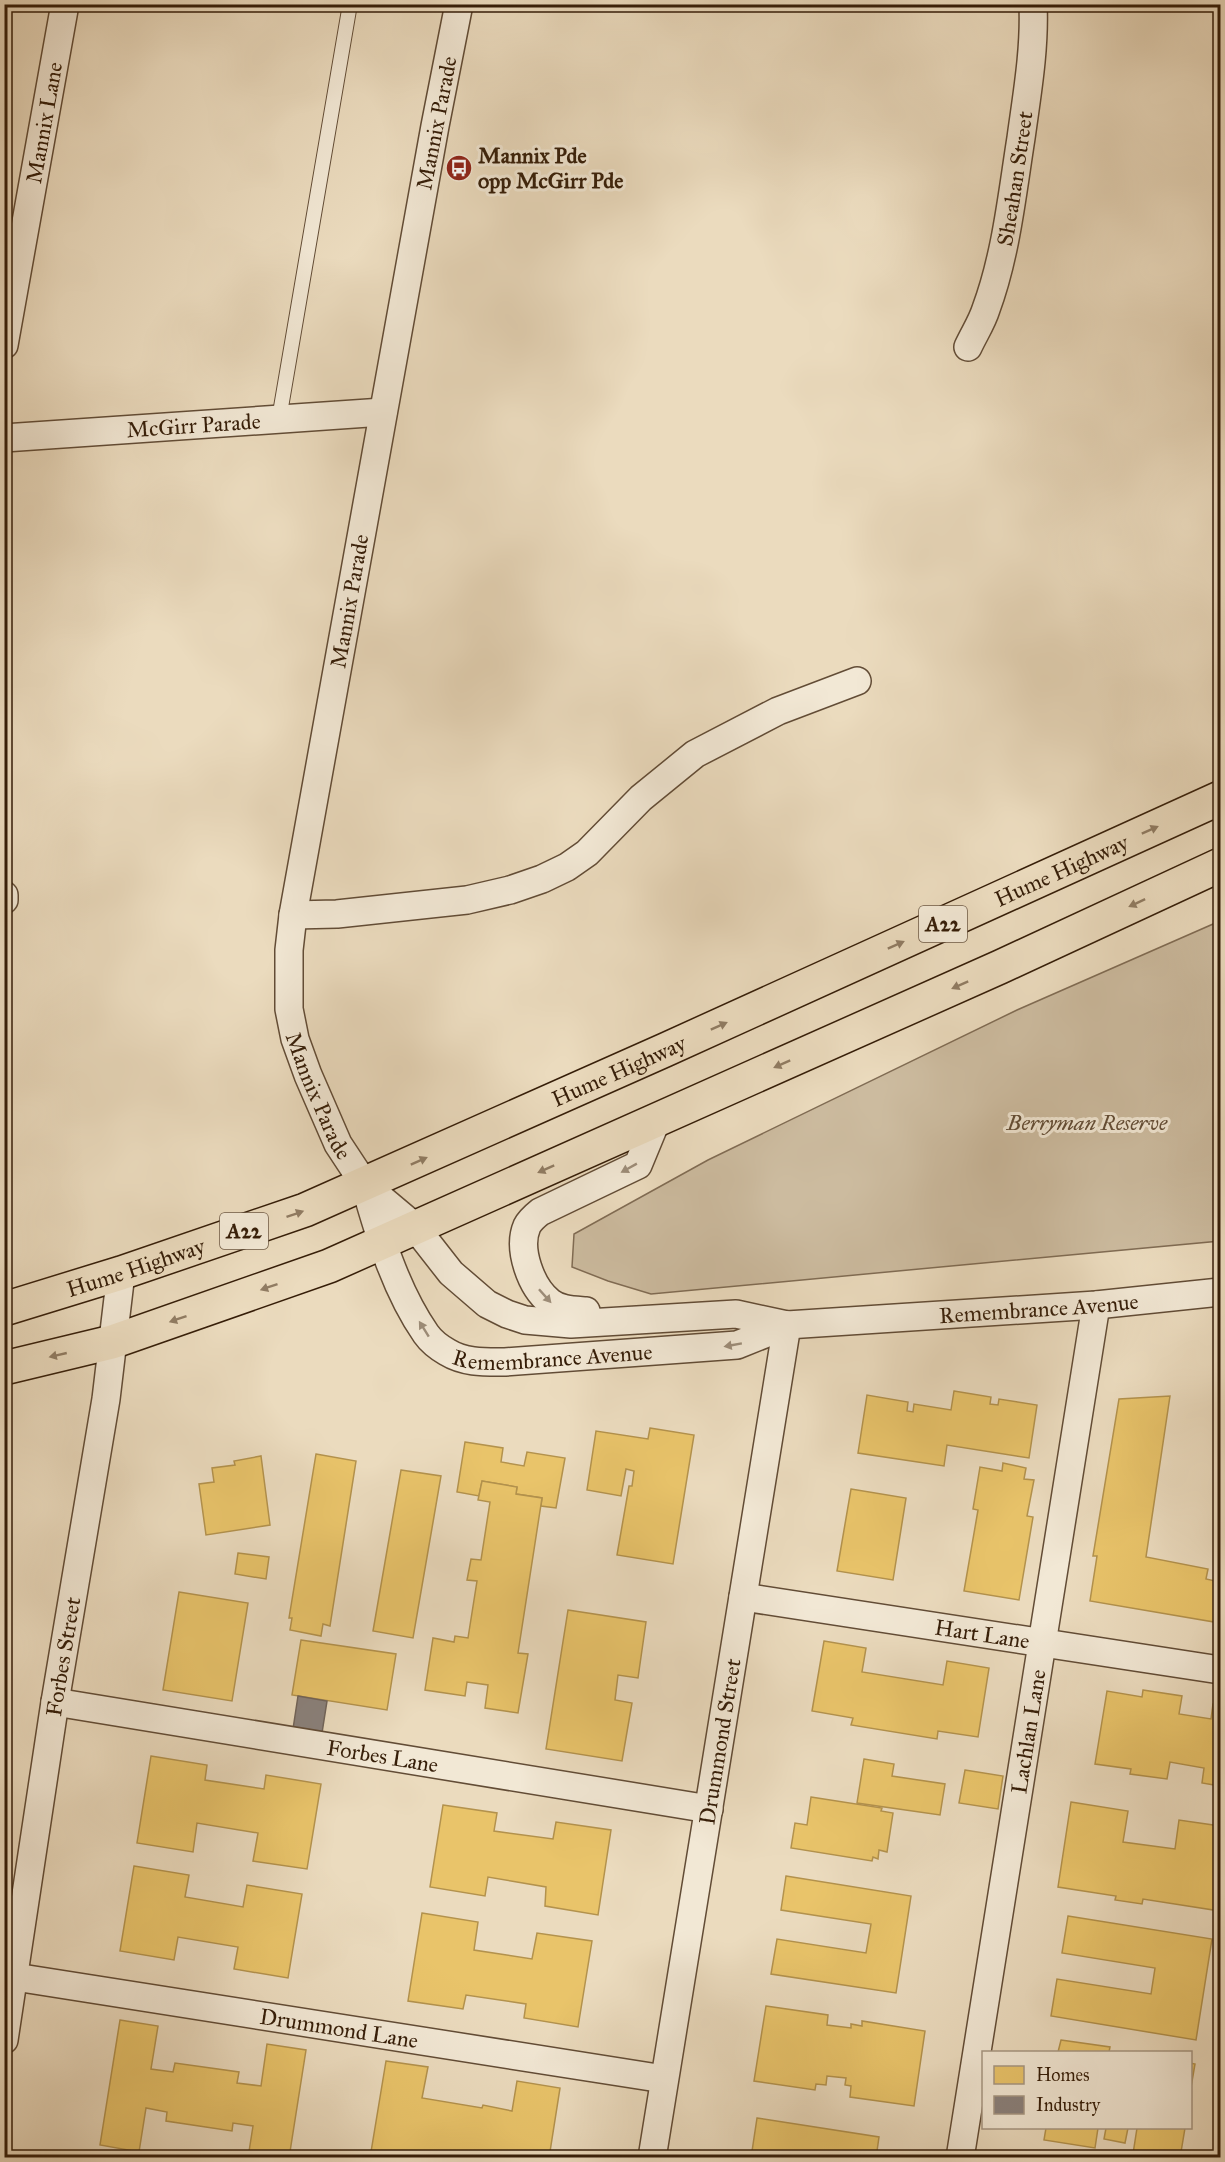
<svg xmlns="http://www.w3.org/2000/svg" width="1225" height="2162" font-family="'IM FELL Great Primer',serif">
	<rect width="100%" height="100%" fill="#ebdbbe"/>
	<filter id="stains"><feTurbulence type="fractalNoise" baseFrequency=".00333" numOctaves="4"/><feColorMatrix values="0 0 0 0 .2 0 0 0 0 .09 0 0 0 0 .02 0 0 0 .5 -.17"/></filter>
	<radialGradient id="worn" r=".72"><stop offset=".6" stop-color="#630" stop-opacity="0"/><stop offset="1" stop-color="#630" stop-opacity=".3"/></radialGradient>
	<path fill="#ccbb9f" stroke="#806c54" stroke-width="1.5" d="M1220,921V1241L651,1294L608,1281L572,1267L574,1234L708,1160L1017,1010Z"/>
	<g fill="#e9c46a" stroke="#b3924d" stroke-width="1.5">
		<path d="M954,1391L991,1397L990,1404L998,1405L999,1399L1037,1405L1029,1458L947,1445L944,1466L858,1453L867,1395L908,1402L907,1411L913,1412L914,1404L951,1410Z"/>
		<path d="M1170,1396L1146,1557L1208,1569L1206,1579L1220,1582V1623L1090,1601L1097,1556H1093L1119,1399Z"/>
		<path d="M650,1428L694,1435L673,1564L617,1555L629,1486H632L634,1471L626,1469L621,1496L587,1490L596,1431L648,1439Z"/>
		<path d="M465,1442L503,1448L501,1462L524,1466L527,1452L565,1458L556,1508L541,1506L542,1498L516,1494L517,1487L482,1481L479,1496L457,1492Z"/>
		<path d="M316,1454L356,1461L330,1626L323,1624L321,1636L290,1630L292,1618H289Z"/>
		<path d="M261,1456L270,1525L206,1535L199,1484L214,1482L212,1468L235,1465L234,1461Z"/>
		<path d="M1003,1463L1026,1468L1024,1479L1034,1480L1027,1516L1033,1517L1019,1600L964,1591L978,1510L973,1509L980,1467L1002,1471Z"/>
		<path d="M401,1470L441,1476L413,1638L373,1631Z"/>
		<path d="M482,1481L517,1487L516,1494L542,1498L518,1653L528,1654L518,1713L485,1708L488,1685L467,1682L465,1696L425,1690L433,1638L454,1642L455,1636L468,1638L477,1581L467,1580L471,1559L481,1560L490,1502L478,1500Z"/>
		<path d="M851,1489L906,1498L893,1580L837,1571Z"/>
		<path d="M238,1553L269,1557L266,1579L235,1574Z"/>
		<path d="M179,1592L248,1603L232,1701L163,1690Z"/>
		<path d="M568,1610L646,1622L638,1678L618,1675L615,1700L632,1703L622,1761L546,1749Z"/>
		<path d="M301,1640L396,1654L387,1710L292,1695Z"/>
		<path d="M824,1641L866,1648L862,1672L943,1685L947,1661L989,1668L978,1737L938,1731L937,1739L851,1725L853,1718L812,1711Z"/>
		<path d="M1143,1690L1182,1696L1179,1714L1211,1719L1213,1704L1220,1705V1786L1202,1783L1204,1768L1170,1762L1167,1779L1130,1774L1131,1769L1095,1764L1107,1691L1142,1697Z"/>
		<path d="M151,1756L207,1765L205,1780L264,1789L266,1775L321,1784L307,1869L253,1861L258,1833L197,1823L193,1852L137,1843Z"/>
		<path d="M864,1759L894,1764L892,1776L945,1784L940,1815L857,1803Z"/>
		<path d="M965,1770L1003,1776L998,1809L959,1803Z"/>
		<path d="M811,1797L882,1808L881,1811L893,1813L887,1852L879,1850L878,1859L873,1857L872,1861L791,1848L795,1823L807,1825Z"/>
		<path d="M1071,1802L1128,1811L1123,1842L1175,1849L1179,1820L1220,1826V1911L1143,1899L1142,1904L1115,1900L1116,1896L1058,1887Z"/>
		<path d="M443,1805L497,1813L494,1831L553,1839L556,1822L611,1830L598,1915L545,1906L546,1887L488,1877L485,1896L430,1887Z"/>
		<path d="M134,1866L189,1875L185,1897L243,1907L247,1885L302,1894L288,1978L234,1969L238,1947L178,1937L174,1960L120,1951Z"/>
		<path d="M786,1876L911,1896L896,1993L771,1974L777,1939L866,1953L871,1924L781,1910Z"/>
		<path d="M422,1913L478,1922L474,1950L532,1959L537,1933L592,1941L578,2027L524,2018L526,2004L466,1995L463,2009L408,2001Z"/>
		<path d="M1068,1916L1212,1939L1196,2040L1051,2016L1057,1979L1151,1994L1155,1968L1062,1953Z"/>
		<path d="M766,2006L828,2015L827,2025L851,2028V2024L862,2026V2021L925,2031L914,2106L850,2097L851,2086L845,2085L846,2078L827,2076L826,2085L816,2084L815,2090L754,2081Z"/>
		<path d="M120,2020L158,2026L151,2069L173,2072L175,2063L239,2072L237,2083L261,2086L267,2044L306,2050L289,2158H248L253,2126L233,2123L232,2131L166,2121L167,2112L146,2108L139,2152L100,2145Z"/>
		<path d="M1061,2040L1110,2047L1109,2052H1058Z"/>
		<path d="M386,2061L428,2067L422,2098L482,2108L483,2105L512,2111L517,2081L560,2088L549,2158H370Z"/>
		<path d="M1190,2063L1195,2064L1190,2093Z"/>
		<path d="M757,2118L879,2137L876,2158H751Z"/>
		<path d="M1046,2128H1098L1095,2148L1044,2140Z"/>
		<path d="M1106,2128H1128L1125,2143L1104,2139Z"/>
		<path d="M1132,2128H1185L1180,2158H1154L1133,2154L1137,2128Z"/>
	</g>
	<path fill="#8a817c" stroke="#706359" stroke-width="1.5" d="M298,1696L327,1701L322,1733L293,1729Z"/>
	<g fill="none" stroke-linecap="round" stroke-linejoin="round">
		<defs>
			<path id="service" d="M279,419L350,4"/>
			<g id="minor">
				<path id="s1" d="M459,4L435,126L293,915L289,950V1009L295,1039L308,1075L338,1144L365,1185L415,1227L451,1273L487,1304L507,1314L525,1320L571,1324L736,1314L787,1325L1096,1305L1220,1292"/>
				<path id="s2" d="M4,345L65,4"/>
				<path id="s3" d="M968,347C974,334 982,322 986,309C1006,255 1012,195 1021,138C1027,94 1035,49 1033,4"/>
				<path id="s4" d="M4,438L383,412"/>
				<path d="M4,895V900"/>
				<path d="M293,915L337,914L467,900L510,890L542,879L567,867L587,853L641,798L695,754L778,711L857,681"/>
				<path id="s5" d="M365,1185C379,1235 396,1291 426,1334C431,1341 440,1348 447,1352C465,1363 485,1362 505,1362L737,1345L787,1325"/>
				<path d="M586,1311C573,1310 560,1310 550,1302C531,1287 517,1249 527,1226C530,1220 535,1216 540,1212L638,1165L657,1119"/>
				<path id="s6" d="M743,1597L1220,1670"/>
				<path id="s7" d="M55,1702L709,1809"/>
				<path id="s8" d="M15,1977L664,2079"/>
				<path id="s9" d="M4,2040L55,1702L106,1399L121,1273"/>
				<path id="s10" d="M652,2158L787,1325"/>
				<path id="s11" d="M960,2158L1096,1305"/>
			</g>
			<g id="trunk">
				<path id="s12" d="M4,1309L121,1273L305,1210L665,1050L1220,798"/>
				<path d="M4,1368L112,1342L329,1266L1000,967L1220,865"/>
			</g>
		</defs>
		<use href="#service" stroke="#624c36" stroke-width="16"/>
		<use href="#minor" stroke="#624c36" stroke-width="30"/>
		<use href="#trunk" stroke="#351d08" stroke-width="36"/>
		<use href="#service" stroke="#f2e8d5" stroke-width="14"/>
		<use href="#minor" stroke="#f2e8d5" stroke-width="27"/>
		<use href="#trunk" stroke="#ebdbbe" stroke-width="33"/>
	</g>
	<defs><path id="oneway-solid" d="M-6-.8H1V-3.2L6.5 0L1 3.2V.8H-6Z" transform="scale(1.5)"/></defs>
	<g fill="#907c63">
		<use href="#oneway-solid" transform="translate(1150 830) rotate(-24)"/>
		<use href="#oneway-solid" transform="translate(1137 903) rotate(155)"/>
		<use href="#oneway-solid" transform="translate(896 945) rotate(-24)"/>
		<use href="#oneway-solid" transform="translate(960 985) rotate(156)"/>
		<use href="#oneway-solid" transform="translate(719 1026) rotate(-24)"/>
		<use href="#oneway-solid" transform="translate(782 1064) rotate(156)"/>
		<use href="#oneway-solid" transform="translate(419 1161) rotate(-24)"/>
		<use href="#oneway-solid" transform="translate(546 1169) rotate(156)"/>
		<use href="#oneway-solid" transform="translate(295 1214) rotate(-19)"/>
		<use href="#oneway-solid" transform="translate(269 1287) rotate(161)"/>
		<use href="#oneway-solid" transform="translate(178 1319) rotate(161)"/>
		<use href="#oneway-solid" transform="translate(58 1355) rotate(167)"/>
	</g>
	<g fill="#9d8d79">
		<use href="#oneway-solid" transform="translate(629 1168) rotate(151)"/>
		<use href="#oneway-solid" transform="translate(545 1296) rotate(48)"/>
		<use href="#oneway-solid" transform="translate(424 1329) rotate(-122)"/>
		<use href="#oneway-solid" transform="translate(733 1345) rotate(170)"/>
	</g>
	<defs>
		<symbol id="bus-disc" viewBox="-11 -11 22 22"><circle r="9.5" fill="#8f2418" stroke="#f2e8d5"/><path d="M-5-6H5V4H4V6H2V4H-2V6H-4V4H-5ZM-3.5-4V0h7V-4ZM-3.5 1.2v1.5H-2V1.2ZM2 1.2v1.5H3.5V1.2Z" fill="#fff"/></symbol>
	</defs>
	<g fill-rule="evenodd">
		<use href="#bus-disc" x="444" y="153" width="30" height="30"/>
	</g>
	<g text-anchor="middle" stroke-width="6" stroke-linejoin="round" paint-order="stroke">
		<g fill="#f2e8d5" stroke="#6e5a46" stroke-width="1.5">
			<rect x="919" y="906" width="48" height="36" rx="4.5"/>
			<rect x="220" y="1213" width="48" height="36" rx="4.5"/>
		</g>
		<g font-size="21" font-weight="bold" fill="#351d08">
			<text x="943" y="931">A22</text>
			<text x="244" y="1238">A22</text>
		</g>
		<g font-size="22" fill="#351d08" stroke="#f2e8d5">
			<text dy="8" stroke="none"><textPath href="#s2" startOffset="226">Mannix Lane</textPath></text>
			<text transform="translate(436 123) rotate(-79)" y="8">Mannix Parade</text>
			<text dy="8" stroke="none"><textPath href="#s3" startOffset="176">Sheahan Street</textPath></text>
			<text dy="8" stroke="none"><textPath href="#s4" startOffset="190">McGirr Parade</textPath></text>
			<text transform="translate(349 601) rotate(-80)" y="8">Mannix Parade</text>
			<text dy="8" stroke="none"><textPath href="#s12" startOffset="1146">Hume Highway</textPath></text>
			<text dy="8" stroke="none"><textPath href="#s12" startOffset="660">Hume Highway</textPath></text>
			<text dy="8" stroke="none"><textPath href="#s1" startOffset="1112">Mannix Parade</textPath></text>
			<text dy="8" stroke="none"><textPath href="#s12" startOffset="138">Hume Highway</textPath></text>
			<text dy="8" stroke="none"><textPath href="#s1" startOffset="1942">Remembrance Avenue</textPath></text>
			<text dy="8" stroke="none"><textPath href="#s5" startOffset="297">Remembrance Avenue</textPath></text>
			<text dy="8" stroke="none"><textPath href="#s6" startOffset="242">Hart Lane</textPath></text>
			<text dy="8" stroke="none"><textPath href="#s9" startOffset="388">Forbes Street</textPath></text>
			<text dy="8" stroke="none"><textPath href="#s11" startOffset="432">Lachlan Lane</textPath></text>
			<text dy="8" stroke="none"><textPath href="#s10" startOffset="422">Drummond Street</textPath></text>
			<text dy="8" stroke="none"><textPath href="#s7" startOffset="332">Forbes Lane</textPath></text>
			<text dy="8" stroke="none"><textPath href="#s8" startOffset="328">Drummond Lane</textPath></text>
		</g>
		<g font-size="22" font-weight="bold" fill="#351d08" stroke="#f2e8d5" text-anchor="start">
			<text x="478" y="163">Mannix Pde<tspan x="478" dy="25">opp McGirr Pde</tspan></text>
		</g>
		<g font-size="22" font-style="italic" fill="#624c35" stroke="#f2e8d5">
			<text x="1087" y="1130">Berryman Reserve</text>
		</g>
	</g>
	<rect width="1225" height="2162" fill="none" stroke="#ebdbbe" stroke-width="24"/>
	<rect x="6" y="6" width="1213" height="2150" fill="none" stroke="#351d08" stroke-width="3"/>
	<rect x="12" y="12" width="1201" height="2138" fill="none" stroke="#351d08" stroke-width="1.5"/>
	<rect x="982" y="2051" width="210" height="78" fill="#f2e8d5" stroke="#a69783" stroke-width="1.5"/>
	<rect x="994" y="2066" width="30" height="18" fill="#e9c46a" stroke="#a69783" stroke-width="1.5"/>
	<text x="1036" y="2081" font-size="18" fill="#351d08">Homes</text>
	<rect x="994" y="2096" width="30" height="18" fill="#8a817c" stroke="#a69783" stroke-width="1.5"/>
	<text x="1036" y="2111" font-size="18" fill="#351d08">Industry</text>
	<rect width="100%" height="100%" filter="url(#stains)"/>
	<rect width="100%" height="100%" fill="url(#worn)"/>
</svg>
